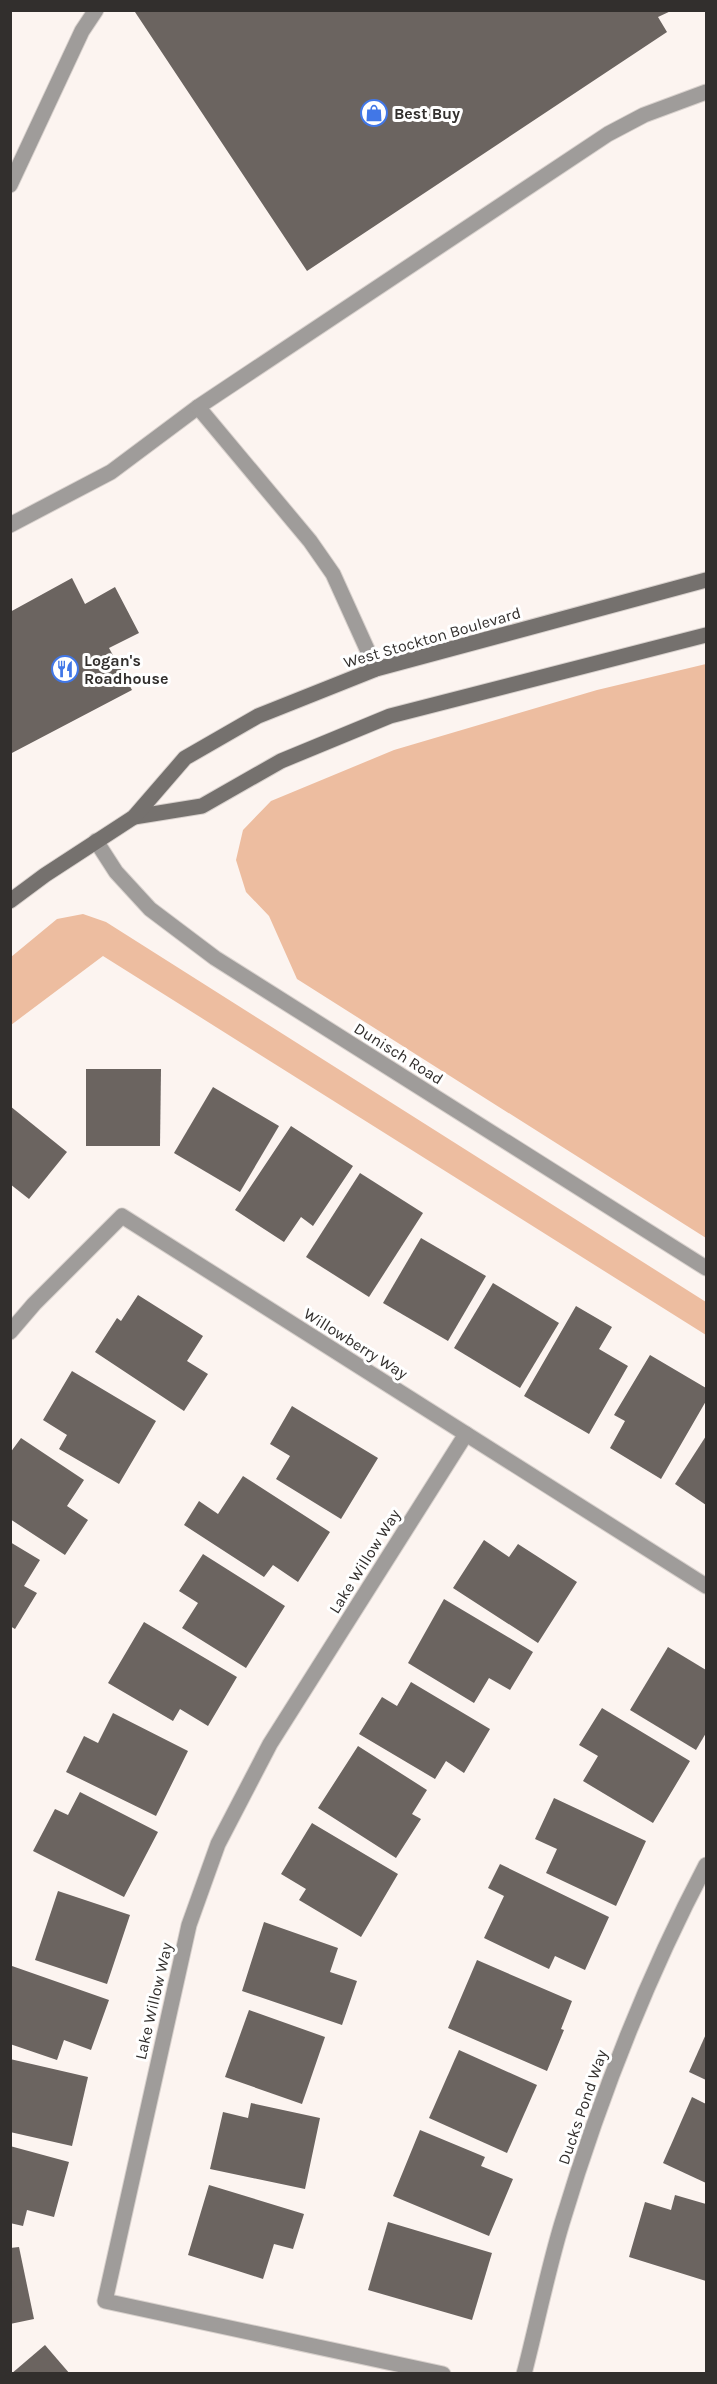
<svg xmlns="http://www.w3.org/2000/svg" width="717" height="2384" font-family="Karla,sans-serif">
	<rect width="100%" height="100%" fill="#fcf4f0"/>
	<g fill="#edbda0">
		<path d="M706,664V1238L297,979L269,916L246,892L236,860L243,830L271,801L394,750L597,690Z"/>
		<path d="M83,914L106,922L706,1302V1335L103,956L11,1025V957L57,919Z"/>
	</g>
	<g fill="#6b6460">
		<path d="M137,10H673L658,17L667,32L307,271L135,12Z"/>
		<path d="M72,578L85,604L115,587L139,633L109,648L132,690L10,754V612Z"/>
		<path d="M86,1069H161L160,1146H86Z"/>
		<path d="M213,1087L279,1126L240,1192L174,1153Z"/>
		<path d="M10,1106L67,1152L29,1199L10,1184Z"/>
		<path d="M291,1126L353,1166L313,1226L301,1217L284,1242L235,1210Z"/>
		<path d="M360,1173L423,1213L369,1297L306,1257Z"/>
		<path d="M421,1238L486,1276L448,1341L383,1303Z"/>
		<path d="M493,1283L559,1323L520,1388L454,1348Z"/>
		<path d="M138,1295L203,1336L187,1361L208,1374L184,1411L95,1352L117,1318L121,1321Z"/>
		<path d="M576,1306L612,1327L599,1349L628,1366L589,1434L524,1396Z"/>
		<path d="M650,1355L706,1388V1401L661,1479L610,1448L625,1421L614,1415Z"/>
		<path d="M72,1371L156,1421L119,1484L59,1449L67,1435L43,1420Z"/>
		<path d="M292,1406L378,1458L341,1519L276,1479L290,1456L270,1444Z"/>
		<path d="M706,1436V1505L675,1484Z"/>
		<path d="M21,1438L84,1480L67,1506L88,1520L65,1555L10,1519V1453Z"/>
		<path d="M243,1476L330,1532L298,1582L273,1565L264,1577L184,1525L199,1501L218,1514Z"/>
		<path d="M484,1540L509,1557L518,1544L577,1582L538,1643L453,1588Z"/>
		<path d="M10,1542L40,1560L24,1586L37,1593L15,1629L10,1626Z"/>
		<path d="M203,1554L285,1606L246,1668L182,1628L198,1603L179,1591Z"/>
		<path d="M444,1599L533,1652L510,1690L489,1678L474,1703L408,1663Z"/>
		<path d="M144,1622L237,1677L208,1726L180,1709L173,1721L108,1683Z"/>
		<path d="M668,1647L706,1670V1733L696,1750L630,1710Z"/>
		<path d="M411,1682L490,1729L464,1773L446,1761L435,1779L359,1734L382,1697L397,1706Z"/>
		<path d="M602,1708L690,1761L653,1823L583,1781L598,1756L579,1745Z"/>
		<path d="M113,1713L188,1751L156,1816L66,1772L84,1736L98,1743Z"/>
		<path d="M358,1746L427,1790L412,1814L421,1819L396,1858L318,1808Z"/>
		<path d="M80,1792L158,1832L124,1897L33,1851L55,1809L68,1815Z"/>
		<path d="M554,1798L646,1841L616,1906L546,1873L557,1849L535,1839Z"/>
		<path d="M312,1823L398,1874L361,1937L299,1900L306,1889L281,1874Z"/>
		<path d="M500,1864L609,1917L585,1970L555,1956L549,1969L484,1938L504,1896L488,1888Z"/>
		<path d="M58,1891L130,1915L107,1984L35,1960Z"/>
		<path d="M264,1922L338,1948L330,1972L357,1981L342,2025L242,1991Z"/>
		<path d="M477,1960L572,2001L561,2029L564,2030L547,2071L448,2028Z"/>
		<path d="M12,1966L109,2000L91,2050L64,2040L57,2060L10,2044Z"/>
		<path d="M249,2010L325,2037L302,2104L225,2077Z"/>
		<path d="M706,2034V2080L689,2072Z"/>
		<path d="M459,2050L537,2085L507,2153L429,2118Z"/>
		<path d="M10,2059L88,2077L72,2146L10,2132Z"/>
		<path d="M692,2097L706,2104V2183L663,2163Z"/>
		<path d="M251,2103L320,2118L305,2189L210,2169L223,2112L248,2118Z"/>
		<path d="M420,2130L485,2157L481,2166L513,2179L489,2236L393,2196Z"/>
		<path d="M10,2146L69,2162L54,2217L27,2210L23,2226L10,2223Z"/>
		<path d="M209,2185L304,2214L293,2249L274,2244L263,2279L188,2255Z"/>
		<path d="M675,2195L706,2204V2281L629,2257L645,2202L671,2210Z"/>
		<path d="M388,2222L492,2253L472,2320L368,2290Z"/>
		<path d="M19,2247L34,2319L10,2324V2248Z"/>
		<path d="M45,2345L70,2374H11Z"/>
	</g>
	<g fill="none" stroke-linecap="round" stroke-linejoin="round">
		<defs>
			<g id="lane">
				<path d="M10,185L82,31L96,10"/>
				<path d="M10,525L111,472L198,407"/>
			</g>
			<g id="street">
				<path d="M376,669L333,574L310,541L198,407L608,134L644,115L706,92"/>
				<path d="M96,841L116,872L150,909L215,958L706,1268"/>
				<path d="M10,1332L34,1304L122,1216L706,1586"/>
				<path d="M443,2374L105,2301L189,1925L218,1844L270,1744L466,1434"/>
				<path d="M524,2374C537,2324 547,2273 562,2223C599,2100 646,1979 706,1865"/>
			</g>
			<g id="secondary">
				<path d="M134,817L202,806L281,761L390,716L706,635"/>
				<path d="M10,901L45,875L134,817L185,758L258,716L376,669L706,580"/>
			</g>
		</defs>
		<use href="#lane" stroke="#d8d1cd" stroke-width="17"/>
		<use href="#street" stroke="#d8d1cd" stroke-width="17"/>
		<use href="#secondary" stroke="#d8d1cd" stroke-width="17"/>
		<use href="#lane" stroke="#9f9c9a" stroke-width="15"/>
		<use href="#street" stroke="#9f9c9a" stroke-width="15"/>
		<use href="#secondary" stroke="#75716e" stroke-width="15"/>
	</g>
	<defs>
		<symbol id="shop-ring" viewBox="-11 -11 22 22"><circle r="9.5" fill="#fff" stroke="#4177e7" stroke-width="1.5"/><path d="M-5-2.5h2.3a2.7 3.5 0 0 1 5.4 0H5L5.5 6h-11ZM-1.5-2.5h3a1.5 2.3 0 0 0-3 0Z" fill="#4177e7"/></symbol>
		<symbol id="restaurant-ring" viewBox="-11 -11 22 22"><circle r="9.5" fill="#fff" stroke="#4177e7" stroke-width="1.5"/><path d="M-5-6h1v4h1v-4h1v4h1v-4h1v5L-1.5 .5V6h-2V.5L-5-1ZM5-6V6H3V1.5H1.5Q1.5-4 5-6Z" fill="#4177e7"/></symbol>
	</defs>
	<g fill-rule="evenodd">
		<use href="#shop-ring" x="359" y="98" width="30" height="30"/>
		<use href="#restaurant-ring" x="50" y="654" width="30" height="30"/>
	</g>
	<g text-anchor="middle" stroke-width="6" stroke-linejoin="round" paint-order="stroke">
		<g font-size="16" font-weight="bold" fill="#322f2d" stroke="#fff" text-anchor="start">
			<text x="394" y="119">Best Buy</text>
			<text x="84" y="666">Logan's<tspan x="84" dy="18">Roadhouse</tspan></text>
		</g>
		<g font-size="16" fill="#322f2d" stroke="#fff">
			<text transform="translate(432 637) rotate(-16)" y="6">West Stockton Boulevard</text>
			<text transform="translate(399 1053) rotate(32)" y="6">Dunisch Road</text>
			<text transform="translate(356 1343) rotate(32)" y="6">Willowberry Way</text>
			<text transform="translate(364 1561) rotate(-58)" y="6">Lake Willow Way</text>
			<text transform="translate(153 2001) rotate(-77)" y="6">Lake Willow Way</text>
			<text transform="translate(582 2107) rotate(-71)" y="6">Ducks Pond Way</text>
		</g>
	</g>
	<rect width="717" height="2384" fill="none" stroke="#322f2d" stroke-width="24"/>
</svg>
